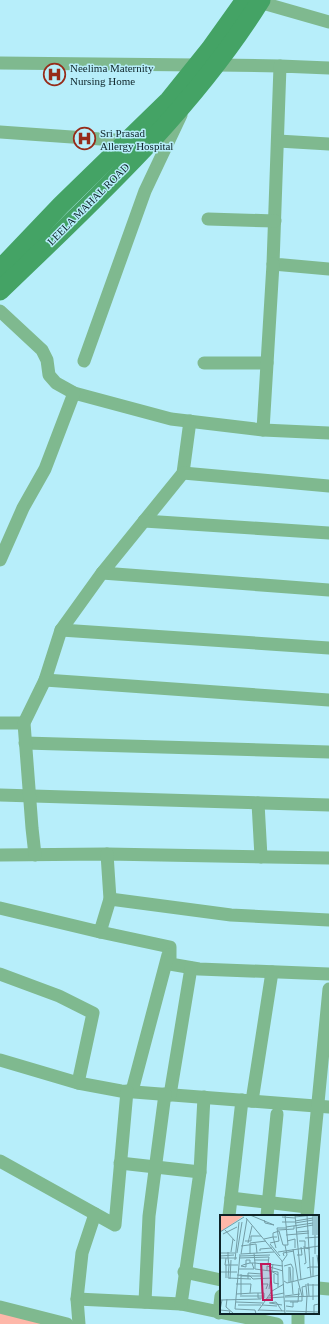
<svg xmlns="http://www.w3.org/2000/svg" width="329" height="1324" font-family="Georgia,serif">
	<rect width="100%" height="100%" fill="#b7eefa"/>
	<path fill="#feb7a9" d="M0,1307L67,1324H0Z"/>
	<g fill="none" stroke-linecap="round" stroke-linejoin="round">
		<g stroke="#7fb98f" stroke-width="13">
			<path d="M259,2L329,22"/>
			<path d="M0,63L197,65"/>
			<path d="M217,65L280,66"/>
			<path d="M329,68L280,66L273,264L329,269"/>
			<path d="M0,132L129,141"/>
			<path d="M278,141L329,144"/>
			<path d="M208,219L275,221"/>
			<path d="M0,311L42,350L47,360L49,375L56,383L74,393L171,419L263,430L329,433"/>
			<path d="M84,361L145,191L181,115"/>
			<path d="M204,363H267"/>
			<path d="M190,421L183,473L102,573L329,590"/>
			<path d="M263,430L273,264"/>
			<path d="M183,473L329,486"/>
			<path d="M144,521L329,533"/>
			<path d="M0,560L23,508L45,469L74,393"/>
			<path d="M61,630L329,648"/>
			<path d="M45,680L329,700"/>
			<path d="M0,723H24"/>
			<path d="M25,743L329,752"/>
			<path d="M0,795L329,805"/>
			<path d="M258,803L261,857"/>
			<path d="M0,855L107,854L329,858"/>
			<path d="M35,855L32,828L24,723L45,680L61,630L102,573"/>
			<path d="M110,899L231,915L329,920"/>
			<path d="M0,908L100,932L110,899L107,854"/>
			<path d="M100,932L170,947V964L199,969L329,974"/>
			<path d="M0,974L59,996L93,1013L78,1083"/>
			<path d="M0,1060L78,1083L121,1091L329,1107"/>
			<path d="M132,1091L168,955"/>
			<path d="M170,1095L191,968"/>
			<path d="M252,1101L272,972"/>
			<path d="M0,1161L115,1225L127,1091"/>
			<path d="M120,1163L200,1172"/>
			<path d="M231,1198L307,1207"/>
			<path d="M229,1216L242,1100"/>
			<path d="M267,1216L277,1114"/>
			<path d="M307,1216L329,989"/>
			<path d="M184,1272L221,1280"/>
			<path d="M318,1288L329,1289"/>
			<path d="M77,1299L181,1304L277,1324"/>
			<path d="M145,1302L149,1216L165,1094"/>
			<path d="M181,1304L200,1172L204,1097"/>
			<path d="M0,1307L67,1324"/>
			<path d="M219,1313L221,1296"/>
			<path d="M79,1324L77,1299L82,1253L95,1214"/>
			<path d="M298,1324V1313"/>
		</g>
		<g stroke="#44a365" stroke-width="19">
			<path d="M0,269L61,205L169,100L210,49L245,0"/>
			<path d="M0,291C93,201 192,111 261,0"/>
		</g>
	</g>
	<defs>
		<symbol id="hospital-ring" viewBox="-11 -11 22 22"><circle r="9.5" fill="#b7eefa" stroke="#962c1a" stroke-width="1.5"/><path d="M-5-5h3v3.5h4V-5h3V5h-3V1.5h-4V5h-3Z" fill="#962c1a"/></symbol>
	</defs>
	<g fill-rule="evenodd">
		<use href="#hospital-ring" x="42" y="62" width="25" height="25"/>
		<use href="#hospital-ring" x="72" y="126" width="25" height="25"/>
	</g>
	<g text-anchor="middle" stroke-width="3" stroke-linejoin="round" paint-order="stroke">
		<g font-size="11" fill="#0d2327" stroke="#b7eefa" text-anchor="start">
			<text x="70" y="72">Neelima Maternity<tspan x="70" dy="13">Nursing Home</tspan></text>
			<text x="100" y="137">Sri Prasad<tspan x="100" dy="13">Allergy Hospital</tspan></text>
		</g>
		<g font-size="11" fill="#0d2327" stroke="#b7eefa">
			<text transform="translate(88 204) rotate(-45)" y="4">LEELA MAHAL ROAD</text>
		</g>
	</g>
	<g transform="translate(220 1215)">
		<rect width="99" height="99" fill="#b7eefa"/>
		<path d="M0,0H25L0,17Z" fill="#feb7a9"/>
		<path fill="none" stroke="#739da6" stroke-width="1" d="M30,0L54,10M75,0L81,65M87,0L90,52H93V61M93,0V20M97,0V20M62,2L75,3M75,2L93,0M26,3L62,46L65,99M44,5L45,8L54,10M75,6L93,3M62,7H75M75,8L93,5M66,12L93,8M76,13L93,10M5,15L15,26M58,15L74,14V11M0,17L24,2M77,17L89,16M3,19L17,12M66,20L89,18M57,22H53V18L59,16L63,30H65M85,23L99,22M44,24L53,22L56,33M25,26H31V21H41M67,26L75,24V33M79,26H85V33L90,34M28,28L32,11M50,28L59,26L57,13H66M50,29L60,41M21,31L36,29L37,38M73,34L78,65M40,36V34L52,33M8,37V43H17M11,37L13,24M58,37L99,31M0,38H15M17,38L22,7M34,38L35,48L42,49V78M20,39L15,94L35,95L36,99M21,39L54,37M21,39L27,4M30,39V28L46,26M95,39V0M77,40H82L81,32M97,40L99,54M0,41L14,40M20,41L50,40M64,41L63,38L74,36M49,42L48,49L63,51M93,42V52H98M0,43H8L9,50H18M6,43L5,50H9L8,63L31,64M19,43L49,42M15,45L19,7M34,45H49M62,47L67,40L65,30H68L65,0M30,48V45H26V52L21,51L23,50L26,49L30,48H35V54L58,57V60M84,49L86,48L84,31M64,51L71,49L73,53V66M69,52V67M70,52L71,67M87,53L90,52L91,62M19,54H34L32,48M47,55V51L63,56M49,55L58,60V72M1,57H17M54,59V68L59,69M17,60L30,61L33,64L52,63M21,61H41M6,63V50M10,64L11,45M28,64V58L42,59M64,66L67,68L99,60M78,66L82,81M72,67L73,79M88,68L89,81M16,69H31L30,78M41,69H48L46,74M93,69V85M85,70H99M49,74L53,49M16,79L34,78H44V83H38V78M22,81H44M49,81L64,78M65,81L80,79M83,81L82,72L86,71L87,81M21,82V59M65,82L99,81M47,83L64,82M7,84L6,92L13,98M0,85L41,84M2,85L0,95L10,96L9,99M65,86H82V82M16,87L43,88M70,87H78L79,73M49,88L56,87L62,96M50,88L62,90M18,90H41M42,90L57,91M66,91L73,92V87M39,95L65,96M38,96L52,76L64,69M66,96L99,97M86,98L87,81M94,98V90L99,89"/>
		<path fill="#c2185b" fill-opacity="0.15" stroke="#c2185b" stroke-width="2" d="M41,49H50L52,85H43Z"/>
		<rect width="99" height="99" fill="none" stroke="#0d2327" stroke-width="2"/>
	</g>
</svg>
